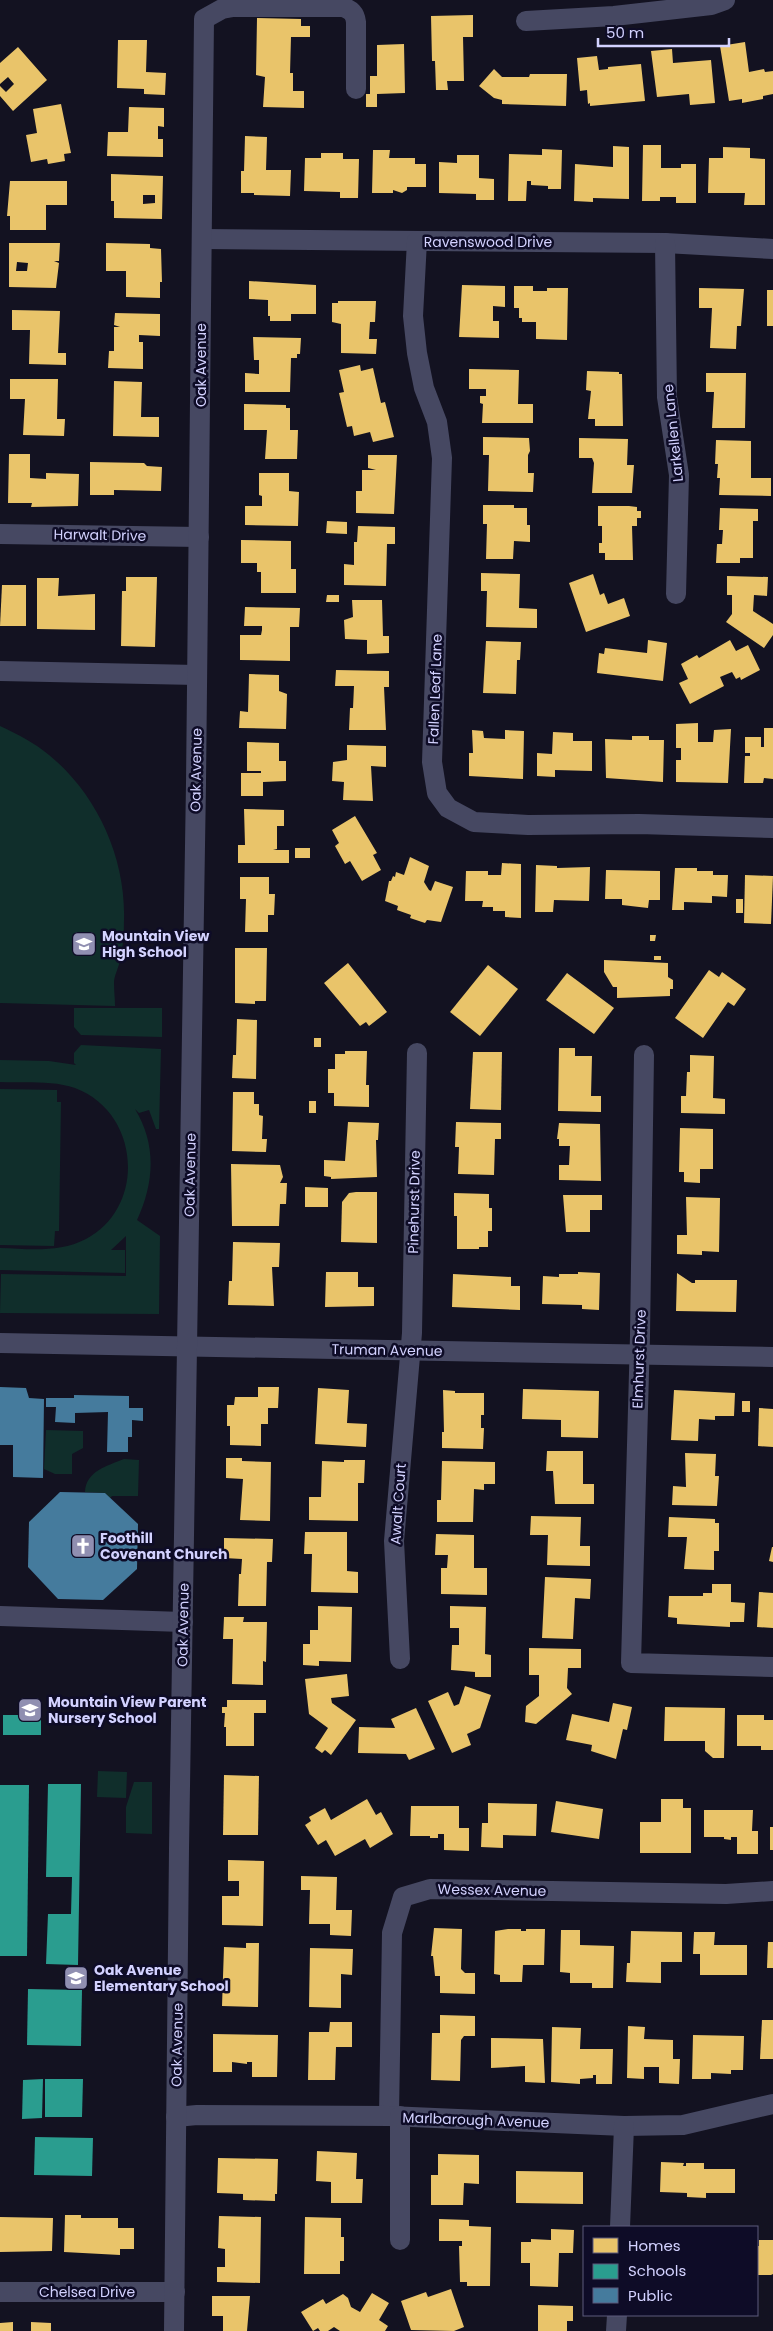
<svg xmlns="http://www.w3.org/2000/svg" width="773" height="2331" font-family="Poppins,sans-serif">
	<rect width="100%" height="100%" fill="#131221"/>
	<g fill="#102e2b">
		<path d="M0,726C17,734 35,743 49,755C97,794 126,858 124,920C124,933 123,948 120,961C118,969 114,976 114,983C114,991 115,999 115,1006L0,1003Z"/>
		<path d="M74,1008H162V1037L81,1035L74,1027Z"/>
		<path d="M81,1045L161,1049L159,1129H156L149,1110L139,1113L135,1109C157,1145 154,1183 137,1220L160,1236L159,1314L0,1313L1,1274L126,1276V1236L111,1250H125V1273L0,1270V1248C29,1249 59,1253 86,1239C147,1207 140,1112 75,1088C52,1080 25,1083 0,1082V1060L49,1061L76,1065L74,1063V1053Z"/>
		<path d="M0,1089L57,1090V1102H61L59,1231H55L54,1246L0,1245Z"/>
		<path d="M46,1430L83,1431V1448L72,1454V1474H55L44,1469Z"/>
		<path d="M124,1459L139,1460L138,1496H112L110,1498L105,1493L85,1492C86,1471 107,1466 124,1459Z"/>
		<path d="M98,1771L127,1772L126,1798L97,1797Z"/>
		<path d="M134,1782H152V1834L126,1833V1807Z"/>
	</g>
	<g fill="#e9c46a" fill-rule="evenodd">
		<path d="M473,15V37H463L464,81H447L448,90H436L435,61H432L431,16Z"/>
		<path d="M257,18L301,19V26H310V37H291L290,73H293V91H304V108L263,107L265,77L256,75Z"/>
		<path d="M118,40H147L146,72L166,73L165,95L144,94V89L117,88Z"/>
		<path d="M745,42L749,72L764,69L765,72L773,71V94L763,96V99L742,103V99L729,101L720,46Z"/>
		<path d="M404,44L405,93L377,94V107H366V94H370V76H377V45Z"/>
		<path d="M18,47L47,80L13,111L0,96V86L6,92L14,84L8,77L0,84V63Z"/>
		<path d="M672,49L673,63L711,60L715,103L690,105L689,94L657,97L651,51Z"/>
		<path d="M597,56L599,70L608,69V67L641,64L645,101L590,106V103L588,104L587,90L580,91L577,58Z"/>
		<path d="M494,69L502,77H529L530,74H567L566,106L502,104V100L494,98L479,86Z"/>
		<path d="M61,104L71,153L64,154L65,161L48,164L47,159L31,162L26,135L37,133L33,109Z"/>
		<path d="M129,107L164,108V127L158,126V139H163V157L107,156L108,132H128Z"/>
		<path d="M245,136L267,137L266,170H291L290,196L254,195V193H241V171H244Z"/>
		<path d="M643,145H661V168H681V164H696V203H676V197H660V201H642Z"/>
		<path d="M613,146L629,147V199L593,198V202L574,201L575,164L613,167Z"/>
		<path d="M723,147L750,148V158L765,159V205H744L745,193H708L709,158H723Z"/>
		<path d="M542,149L562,150L561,189H548V186L531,185V181H527L526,201H508L509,154L542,155Z"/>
		<path d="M373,150H390L389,158H415V164H426V187H407V190L402,193L393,190V193H372Z"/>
		<path d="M321,153H343V159H359L358,198H340V192L304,191L305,158H321Z"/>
		<path d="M457,155H479V178L494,179V200H476V194L439,193V162L457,163Z"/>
		<path d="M111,174L163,176L162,219L114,218V201H111ZM143,195H155V203L143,204Z"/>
		<path d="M10,181H67V205H46V230H10V216H7Z"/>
		<path d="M9,243H60L59,261H54L59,263L56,288L9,287ZM17,262L28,263L27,271H16Z"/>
		<path d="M106,243L150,244V248L161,249L162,282H160V298L126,297V271H106Z"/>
		<path d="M249,281L316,285V314H291V321H270V316H268V300L249,299Z"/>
		<path d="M462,285L505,286V307L493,306V321H499V338L459,337Z"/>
		<path d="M514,286H533V291H547V288H568L567,340L536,339V322H522V318H519V308H514Z"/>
		<path d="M699,288L744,289L741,326H737L736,349L710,348L712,308H699Z"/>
		<rect x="767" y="290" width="6" height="36"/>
		<path d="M338,301H376L375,322H370L369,339H377L376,354L341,353V324L332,322V303H338Z"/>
		<path d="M12,310L60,311L58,353H66V365L29,364L30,330H12Z"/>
		<path d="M115,313L160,314V336L139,335V342H143V369L108,368L109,351H114V327H120L114,325Z"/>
		<path d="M253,337L301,338L300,354H297V358H291L290,392H245V373L259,374V360H254Z"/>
		<path d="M360,365L361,371L373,368L381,403L385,402L394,437L373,442L370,432L354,436L352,426L347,427L339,393L344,392L339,370Z"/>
		<path d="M469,369L519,370L518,404H533V423H482L483,404L480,403V396H486V389H469Z"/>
		<path d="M587,371L619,372V374H622L623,426H595V419H588L591,391L586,390Z"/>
		<path d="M706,373H746L745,428H712L714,392H706Z"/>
		<path d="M10,379H58L57,419H65L64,436L23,435L25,399H10Z"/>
		<path d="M114,381L142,382L141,417H159V437L113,436Z"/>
		<path d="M244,404L286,405V408H290V430H298L297,459H265L267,430H244Z"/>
		<path d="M483,437L529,438L530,451L528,455V473H534L533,492L488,491L489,455H483Z"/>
		<path d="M579,438L628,439L627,465H634L632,493H592L594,463L592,458H579Z"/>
		<path d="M716,440L751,441V478H771V496L719,495L720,478H717L718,464H715Z"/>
		<path d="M9,454H30V478L46,479V473L79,474L78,506L31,507L32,503H8Z"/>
		<path d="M368,455H397L394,514L356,513V491H362V470H376L368,468Z"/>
		<path d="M90,462L144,463L147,466L162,467L161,491L114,490V495H90Z"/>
		<path d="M259,473H289V491L299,492L298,526L245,525V506H262V496L259,495Z"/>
		<path d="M483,505H514V508H527V525H530V542L514,541L513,559H486L487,524H483Z"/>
		<path d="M598,506H629L637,507V511H641V518H637V526H632L633,560H605V553H599V543H602V526H598Z"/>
		<path d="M720,508L758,509V521H753V558H740V563H716L717,544H722L723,530H719Z"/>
		<path d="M327,521L347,522V534L326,533Z"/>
		<path d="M358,526L395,527V544H387L386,586L344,585V564L354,565V542H357Z"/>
		<path d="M241,540L291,541V569H296V593H261V572H257V563H241Z"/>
		<path d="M481,573L520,574L519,608L537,609V628L486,627L487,591H481Z"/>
		<path d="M593,574L600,595L604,593L608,604L624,598L630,616L586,632L569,583Z"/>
		<path d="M727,576L768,577L767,596L754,595L753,611L773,624V635L764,648L726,622L732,614V595H727Z"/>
		<path d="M126,577H157L155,647L121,646L122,591H126Z"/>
		<path d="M37,578H59L58,596L95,594V630L37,629Z"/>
		<path d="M2,585H26V626H0Z"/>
		<path d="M327,595H339V602H326Z"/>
		<path d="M352,600H382L383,636H389V653L367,654V640L345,639L344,620L353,617Z"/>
		<path d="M245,607L300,608L299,627H290V661L240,660V635H261L262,630V626H244Z"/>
		<path d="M648,640L667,643L663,681L597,673L599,653L604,654L605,648L647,653Z"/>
		<path d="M730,640L736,651L748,645L760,670L741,680L740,677L736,679L732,672L720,677L724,686L690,704L679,683L688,679L681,664L697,655L699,658Z"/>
		<path d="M486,641L521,642L520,660H517L516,694L483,693Z"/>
		<path d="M336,670L389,671V687H384L386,730H349L350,708H353L354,686H335Z"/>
		<path d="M249,674L279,675V691L287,694L286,729L239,728L240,711L248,712Z"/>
		<path d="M698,723V742H713L714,730L731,729L728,783L676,782V760H681V748H676V724Z"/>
		<path d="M764,728H773V779L764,778L763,783H744L745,756H750V753H745V737H761V747H764Z"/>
		<path d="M472,730L483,731L484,738L505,739V730L524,731L523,779L469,776V753H473Z"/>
		<path d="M553,732L573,733V741H592V771L555,770V777L537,776V753L552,754Z"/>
		<path d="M632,736H649V740H664L663,782L606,778L605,739L632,740Z"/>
		<path d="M247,742L279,743V761H286V781L263,782V796H241V773H261V771H247Z"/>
		<path d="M347,745L386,746V767L371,766L373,801L343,800L344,782L332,781L333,762L347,760Z"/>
		<path d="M244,809L284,810V826H277V849L273,850H289V863H238V845H245Z"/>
		<path d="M355,816L377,853L373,855L381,870L362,881L350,861L345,864L335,846L339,843L332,830Z"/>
		<rect x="295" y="848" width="15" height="10"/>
		<path d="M410,857L429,866L424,882L429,890L431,891L435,881L453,887L441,922L427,920L425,923L410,918L411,915L397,910L398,906L385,901L389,881H391L393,876L395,877L396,872L404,875Z"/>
		<path d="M502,863L521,864V918L505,917V911H493V907H482L483,901H465L466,871H488V875H501Z"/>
		<path d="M536,865L557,866V868L590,867L589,901L554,900L553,912H535Z"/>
		<path d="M675,868H697V871H713V875H728L727,897L712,896V903L684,902V910H672Z"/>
		<path d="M606,870L660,871V900H649L648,908L622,905V899H605Z"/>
		<path d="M745,875L773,876L771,924L744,923Z"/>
		<path d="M240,877H269V894H275L274,915H268V932H245L246,899H240Z"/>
		<rect x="736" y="899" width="7" height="14"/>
		<path d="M650,935H656L655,941H650Z"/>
		<path d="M235,948H267L266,1001H255V1004L235,1003Z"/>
		<rect x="654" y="956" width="7" height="4"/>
		<path d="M604,960L668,963V977L673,980V989H670V996L617,998V987H613L604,972Z"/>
		<path d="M348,963L387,1012L369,1026L366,1022L360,1026L324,983Z"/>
		<path d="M488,965L518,989L480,1036L450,1012Z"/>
		<path d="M709,970L719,977L722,972L746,989L734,1006L728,1002L703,1038L675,1018Z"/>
		<path d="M567,973L614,1008L594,1034L546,1000Z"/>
		<path d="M237,1019L257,1020L256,1079L232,1078L233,1055H236Z"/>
		<rect x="314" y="1038" width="7" height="9"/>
		<path d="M559,1048H575V1056H592L591,1096H601V1112L558,1111Z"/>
		<path d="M345,1051H367L366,1085H369V1107L334,1106V1093H328V1069H335V1054H345Z"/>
		<path d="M473,1052H502L501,1110L470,1109Z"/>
		<path d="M690,1055L714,1056L713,1098L725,1099V1114L681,1113V1096H686L687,1072H690Z"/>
		<path d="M233,1092H254V1104H259V1115L263,1116L262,1139H267L266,1152L232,1151Z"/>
		<rect x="309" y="1101" width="7" height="12"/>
		<path d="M348,1122L379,1123L378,1140H376L377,1177L331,1179V1177L324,1176V1160L345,1161Z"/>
		<path d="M456,1122L501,1123V1139H495L494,1175L458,1174L459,1147H455Z"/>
		<path d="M559,1123L600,1124L601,1181L559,1180V1165H569L570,1146H559V1139H557Z"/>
		<path d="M680,1128L713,1129V1169H700V1183L684,1182V1172H679Z"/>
		<path d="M231,1164L280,1165L283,1177L280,1183H287L286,1204H280L279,1226H232Z"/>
		<path d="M305,1187L328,1188V1207H305Z"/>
		<path d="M356,1192H377V1243L341,1242L342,1202L349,1193Z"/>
		<path d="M454,1193L489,1194V1208H492V1231H488V1247H479V1249H457V1216H454Z"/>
		<path d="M563,1195H602V1210H590V1232H566Z"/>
		<path d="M686,1197L720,1198L719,1252L702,1251V1255L677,1254V1235H687Z"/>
		<path d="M233,1242L280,1243L279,1267H272L274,1306L228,1305L229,1281H232Z"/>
		<path d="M326,1272H358V1287H374V1306L325,1307Z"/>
		<path d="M578,1272L600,1273L599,1310L582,1309V1305L542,1304L543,1276L559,1277V1274H578Z"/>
		<path d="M677,1273L692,1283H695V1280H737L736,1312L676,1311Z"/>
		<path d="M453,1274L511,1277V1286H520V1310L452,1307Z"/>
		<path d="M258,1387H279L278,1408H268V1424H261V1446L230,1445V1426H227V1405H234L235,1397H258Z"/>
		<path d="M318,1388L349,1390L347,1423L367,1424L366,1447L315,1444Z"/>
		<path d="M523,1389L599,1391L598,1438L561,1437V1420L522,1419Z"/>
		<path d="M443,1390L455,1391V1393H484V1415H481V1428H484L483,1449L442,1448V1432H444Z"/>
		<path d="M674,1390L735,1393L734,1416H715V1420L699,1419L698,1441L671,1440Z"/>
		<rect x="742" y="1401" width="8" height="11"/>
		<path d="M759,1408L773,1409V1447L758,1446Z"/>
		<path d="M547,1451H583V1484H594V1504H555L553,1471H546Z"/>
		<path d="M685,1453L716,1454L715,1476H719L717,1506L672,1505L673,1486L686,1487Z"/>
		<path d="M226,1458H242V1461L271,1462L270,1521L240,1520L243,1479L226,1478Z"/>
		<path d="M344,1460H365L364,1483H358V1521L309,1520V1497H321L322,1461L344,1462Z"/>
		<path d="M442,1461L495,1462V1484H484V1490L474,1489L473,1522H437V1500H441Z"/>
		<path d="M531,1516L581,1517L580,1546H590V1566L547,1565L548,1535H530Z"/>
		<path d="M669,1517L715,1519V1523H719V1551H714V1570L684,1569L687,1537H668Z"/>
		<path d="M305,1532H347V1571L358,1572V1593L311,1592L312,1554H304Z"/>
		<path d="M436,1534L474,1535V1568H487V1595L441,1594V1568H447L448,1555H435Z"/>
		<path d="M224,1538L273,1539L272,1562H267L266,1606H238L239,1574H241L242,1559L224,1558Z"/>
		<path d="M772,1547H773V1562L769,1561Z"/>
		<path d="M545,1577L591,1579L590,1599L575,1598L573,1639L542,1638Z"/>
		<path d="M712,1584H731V1602L745,1603L744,1622H730V1627L677,1624V1618L668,1617L669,1596H703V1593H712Z"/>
		<path d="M759,1592L773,1593V1628L757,1627Z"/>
		<path d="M318,1606L352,1607L351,1662L319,1661V1666L303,1665V1644H310V1630H318Z"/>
		<path d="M450,1606L486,1607L485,1654L491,1655V1677H475V1672L451,1670L452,1645H459V1628H450Z"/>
		<path d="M224,1617H244L243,1622H267L266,1662L263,1661V1685L232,1684L233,1639H223Z"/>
		<path d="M529,1648L581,1649V1668H568L567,1688L572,1694L536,1724L525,1722L526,1706L539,1696V1675H529Z"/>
		<path d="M347,1674L349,1696L331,1698L332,1703L356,1720L331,1755L325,1750L322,1753L315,1748L328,1728L309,1714L305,1679Z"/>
		<path d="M465,1686L491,1695L480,1728L467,1734L471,1745L452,1753L428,1701L448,1692L454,1706L459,1704Z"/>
		<path d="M227,1700H266V1713H254V1746H226V1727H224L225,1713H222V1707H227Z"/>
		<path d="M613,1703L632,1707L627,1730L623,1729L616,1759L591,1751L592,1745L566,1740L572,1714L609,1722Z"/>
		<path d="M665,1707L725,1708L724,1758H713L705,1751V1741H664Z"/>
		<path d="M416,1708L435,1749L409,1760L406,1754L358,1753L359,1727L395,1728L391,1719Z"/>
		<path d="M737,1715H764V1720H773V1750H761V1746H737Z"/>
		<path d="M224,1775L259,1776L258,1835H223Z"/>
		<path d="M367,1799L376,1815L381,1812L393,1834L370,1848L365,1839L335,1856L326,1840L318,1845L305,1825L311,1821L309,1817L325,1808L331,1820Z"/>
		<path d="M661,1799H683V1808H691V1853H640V1822H661Z"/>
		<path d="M556,1801L603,1809L599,1839L551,1832Z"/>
		<path d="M488,1803L537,1804L536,1836L503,1835V1848L481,1847L482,1823H488Z"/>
		<path d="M411,1806H459V1828H469V1851L444,1850V1834H438V1838H430V1836H410Z"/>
		<path d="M704,1810H753L752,1831H758V1854H737V1837H731V1840L724,1839V1837H704Z"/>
		<rect x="770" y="1827" width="3" height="23"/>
		<path d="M228,1860L264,1861L263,1926L222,1925V1896H239V1881H228Z"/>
		<path d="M301,1876L337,1877L336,1910H352L351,1936L330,1935V1924H309L310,1890H301Z"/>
		<path d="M434,1928L462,1929L461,1969L465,1973H475V1994L440,1993V1976H435L433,1956H431Z"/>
		<path d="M508,1929H521V1931H526V1929H545L544,1965H523L522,1982H500V1975L494,1974L495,1931Z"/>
		<path d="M561,1930H580V1945L614,1946L613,1988H592V1983H570V1973L560,1972Z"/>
		<path d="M631,1931L682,1932V1962H661V1983L626,1982L627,1963H630Z"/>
		<path d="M694,1932H715L714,1945H747V1975H700V1954H693Z"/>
		<path d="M768,1942H773V1968H767Z"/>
		<path d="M246,1943H259L258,2007L222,2006L224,1947L246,1948Z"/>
		<path d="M310,1948L353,1949L352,1975L341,1974V2008L309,2007Z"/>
		<path d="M440,2015L475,2016V2036H464L461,2040L460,2081L431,2080L432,2033H440Z"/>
		<path d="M762,2020H773V2059H760Z"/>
		<path d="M330,2022H352V2047H336L335,2080H308L309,2032H329Z"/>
		<path d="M628,2026L645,2027L644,2039L673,2040V2059H680L679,2084L659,2083V2067H644V2079L627,2078Z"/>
		<path d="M552,2027L581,2028L580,2049H613L612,2084H596V2075H593V2078L580,2079V2084L551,2082Z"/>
		<path d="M213,2034L278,2035L277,2077H252V2062H247V2064L232,2062V2072H213Z"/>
		<path d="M693,2035L744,2036L743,2070H731V2074L711,2073V2079H692Z"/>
		<path d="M491,2038L543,2039L545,2083L525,2082V2066L491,2068Z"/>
		<path d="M317,2151L357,2153L356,2179H363L362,2203H331V2182L316,2181Z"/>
		<path d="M438,2154L479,2155V2184L464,2183L463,2205H431V2175H438Z"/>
		<path d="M218,2158L278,2159L277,2194H275V2201L243,2200V2194L217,2193Z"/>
		<path d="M661,2162L684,2163L683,2166H686V2163H704V2169H735V2193H706V2198L687,2197V2193L660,2192Z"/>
		<path d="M516,2171L583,2172V2204L516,2203Z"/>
		<path d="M65,2215H81V2218H118V2228H134V2249H120V2255L64,2252Z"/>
		<path d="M219,2216L261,2217L260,2283L217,2282V2267H225V2249L218,2248Z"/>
		<path d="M0,2217L53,2218L52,2251L0,2252Z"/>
		<path d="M305,2217L341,2218V2237H344V2261H340V2274H304Z"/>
		<path d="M439,2219L469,2220V2226L491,2227L490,2286H467V2282H460L459,2246H462V2241H439Z"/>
		<path d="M551,2229L574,2230L573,2253H559L558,2287L530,2286V2263H521V2242H531V2239L551,2240Z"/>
		<path d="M759,2240H773V2274L771,2275H757V2246H759Z"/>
		<path d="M451,2289L464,2327L454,2331L411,2330L401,2301L426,2292L428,2297Z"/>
		<path d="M372,2293L389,2303L379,2320L388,2326L385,2331H340L334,2327L328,2331H320L318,2328L313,2331L301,2312L323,2299L326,2304L343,2294L348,2298L351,2307L360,2312Z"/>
		<path d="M212,2296H250L247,2331H223V2316H212Z"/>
		<path d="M538,2305L573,2306V2321H567V2331H538Z"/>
		<path d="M13,2322V2331H0V2323Z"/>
		<path d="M31,2322L51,2323V2331H31Z"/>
	</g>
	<g fill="#2a9d8f">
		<rect x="3" y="1715" width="38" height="20"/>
		<path d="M48,1784H81L78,1965L46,1964L48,1914H71L72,1877H46Z"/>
		<path d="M0,1785H29L27,1956H0Z"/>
		<path d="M28,1989L82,1990L81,2046L27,2045Z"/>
		<path d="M43,2079L42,2118L22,2119L23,2080Z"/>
		<path d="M45,2079H83L82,2117H45Z"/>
		<path d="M35,2137L93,2138L92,2176L34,2175Z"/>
	</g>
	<g fill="#457b9d">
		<path d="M0,1387L26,1388L29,1398L44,1399L43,1478L13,1477V1445H0Z"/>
		<path d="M74,1395L129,1396V1408H143V1421L132,1420V1437H128V1452H107L108,1412L75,1413V1423L55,1422L56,1407H46V1398H74Z"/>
		<path d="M60,1492L105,1493L138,1524L137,1569L103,1600L58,1599L28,1567L29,1522Z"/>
	</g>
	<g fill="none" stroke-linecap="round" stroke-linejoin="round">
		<g stroke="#464862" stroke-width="20">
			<path d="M526,21L614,16L711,5L725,0"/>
			<path d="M202,239L665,243L773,249"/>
			<path d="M417,241L413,316L417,353L424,388L437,422L442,458L432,762L437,793L448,808L474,822L528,825L639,824L773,828"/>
			<path d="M665,243L667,397L679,475L676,594"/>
			<path d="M0,534L199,537"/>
			<path d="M0,671L197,675"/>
			<path d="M644,1055L640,1336L631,1663L773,1667"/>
			<path d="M0,1343L773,1357"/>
			<path d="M0,1616L183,1622"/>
			<path d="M400,1659L394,1541L412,1333L417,1053"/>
			<path d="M389,2116L392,1933L403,1897L430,1889L726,1894L773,1891"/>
			<path d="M176,2117L197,2115L389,2116L624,2126L683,2125L773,2104"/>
			<path d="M620,2227L624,2126"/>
			<path d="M400,2240V2116"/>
			<path d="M0,2292H175"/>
			<path d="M174,2331L179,1849L196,783L204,19L222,9L233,7H343C351,10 355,13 356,22V89"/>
			<path d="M616,2331L617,2315"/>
		</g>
	</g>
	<defs>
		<symbol id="school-square" viewBox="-11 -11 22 22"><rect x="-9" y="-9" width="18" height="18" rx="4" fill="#908fb1" stroke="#0e0c27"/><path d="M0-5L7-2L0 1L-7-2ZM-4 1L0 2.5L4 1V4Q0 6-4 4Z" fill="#fff"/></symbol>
		<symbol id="church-square" viewBox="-11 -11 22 22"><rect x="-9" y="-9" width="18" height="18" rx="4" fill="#908fb1" stroke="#0e0c27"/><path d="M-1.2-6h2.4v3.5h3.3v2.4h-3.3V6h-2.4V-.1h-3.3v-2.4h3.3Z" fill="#fff"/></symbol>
	</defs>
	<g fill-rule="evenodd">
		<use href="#school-square" x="70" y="930" width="28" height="28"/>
		<use href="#church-square" x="69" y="1532" width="28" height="28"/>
		<use href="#school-square" x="16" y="1696" width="28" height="28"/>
		<use href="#school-square" x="62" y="1964" width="28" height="28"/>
	</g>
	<g text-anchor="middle" stroke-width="5" stroke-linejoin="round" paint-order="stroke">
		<g font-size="14" fill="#d3d2ff" stroke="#0e0c27">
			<text x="488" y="247">Ravenswood Drive</text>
			<text transform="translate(201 365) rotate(-90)" y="5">Oak Avenue</text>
			<text transform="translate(673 433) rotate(-96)" y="5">Larkellen Lane</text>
			<text transform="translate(100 535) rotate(1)" y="5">Harwalt Drive</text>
			<text transform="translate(435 689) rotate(-88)" y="5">Fallen Leaf Lane</text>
			<text transform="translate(196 770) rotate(-89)" y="5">Oak Avenue</text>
			<text transform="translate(190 1175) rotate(-89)" y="5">Oak Avenue</text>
			<text transform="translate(414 1202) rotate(-89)" y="5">Pinehurst Drive</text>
			<text transform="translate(387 1350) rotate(1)" y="5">Truman Avenue</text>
			<text transform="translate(639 1359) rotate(-88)" y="5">Elmhurst Drive</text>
			<text transform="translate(398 1504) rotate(-86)" y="5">Awalt Court</text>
			<text transform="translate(183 1625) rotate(-89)" y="5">Oak Avenue</text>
			<text transform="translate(492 1890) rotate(1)" y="5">Wessex Avenue</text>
			<text transform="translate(177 2045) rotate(-89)" y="5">Oak Avenue</text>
			<text transform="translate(476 2120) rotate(2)" y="5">Marlbarough Avenue</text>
			<text x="87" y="2297">Chelsea Drive</text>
		</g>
		<g font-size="14" font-weight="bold" fill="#d3d2ff" stroke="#0e0c27" text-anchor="start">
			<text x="102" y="941">Mountain View<tspan x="102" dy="16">High School</tspan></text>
			<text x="100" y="1543">Foothill<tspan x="100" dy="16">Covenant Church</tspan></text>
			<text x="48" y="1707">Mountain View Parent<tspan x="48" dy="16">Nursery School</tspan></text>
			<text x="94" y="1975">Oak Avenue<tspan x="94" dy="16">Elementary School</tspan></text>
		</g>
	</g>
	<rect x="583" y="2226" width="175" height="90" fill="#0e0c27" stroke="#5d5b7d"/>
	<rect x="593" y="2238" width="25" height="15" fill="#e9c46a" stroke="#5d5b7d"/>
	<text x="628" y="2251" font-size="15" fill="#d3d2ff">Homes</text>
	<rect x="593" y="2264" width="25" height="15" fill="#2a9d8f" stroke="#5d5b7d"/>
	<text x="628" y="2276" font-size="15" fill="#d3d2ff">Schools</text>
	<rect x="593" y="2288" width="25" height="15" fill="#457b9d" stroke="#5d5b7d"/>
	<text x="628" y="2301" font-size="15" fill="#d3d2ff">Public</text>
	<path d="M598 38v8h131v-8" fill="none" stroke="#d3d2ff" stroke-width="2.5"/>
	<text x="606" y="38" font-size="15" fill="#d3d2ff" stroke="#0e0c27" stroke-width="4" paint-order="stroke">50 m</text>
</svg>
